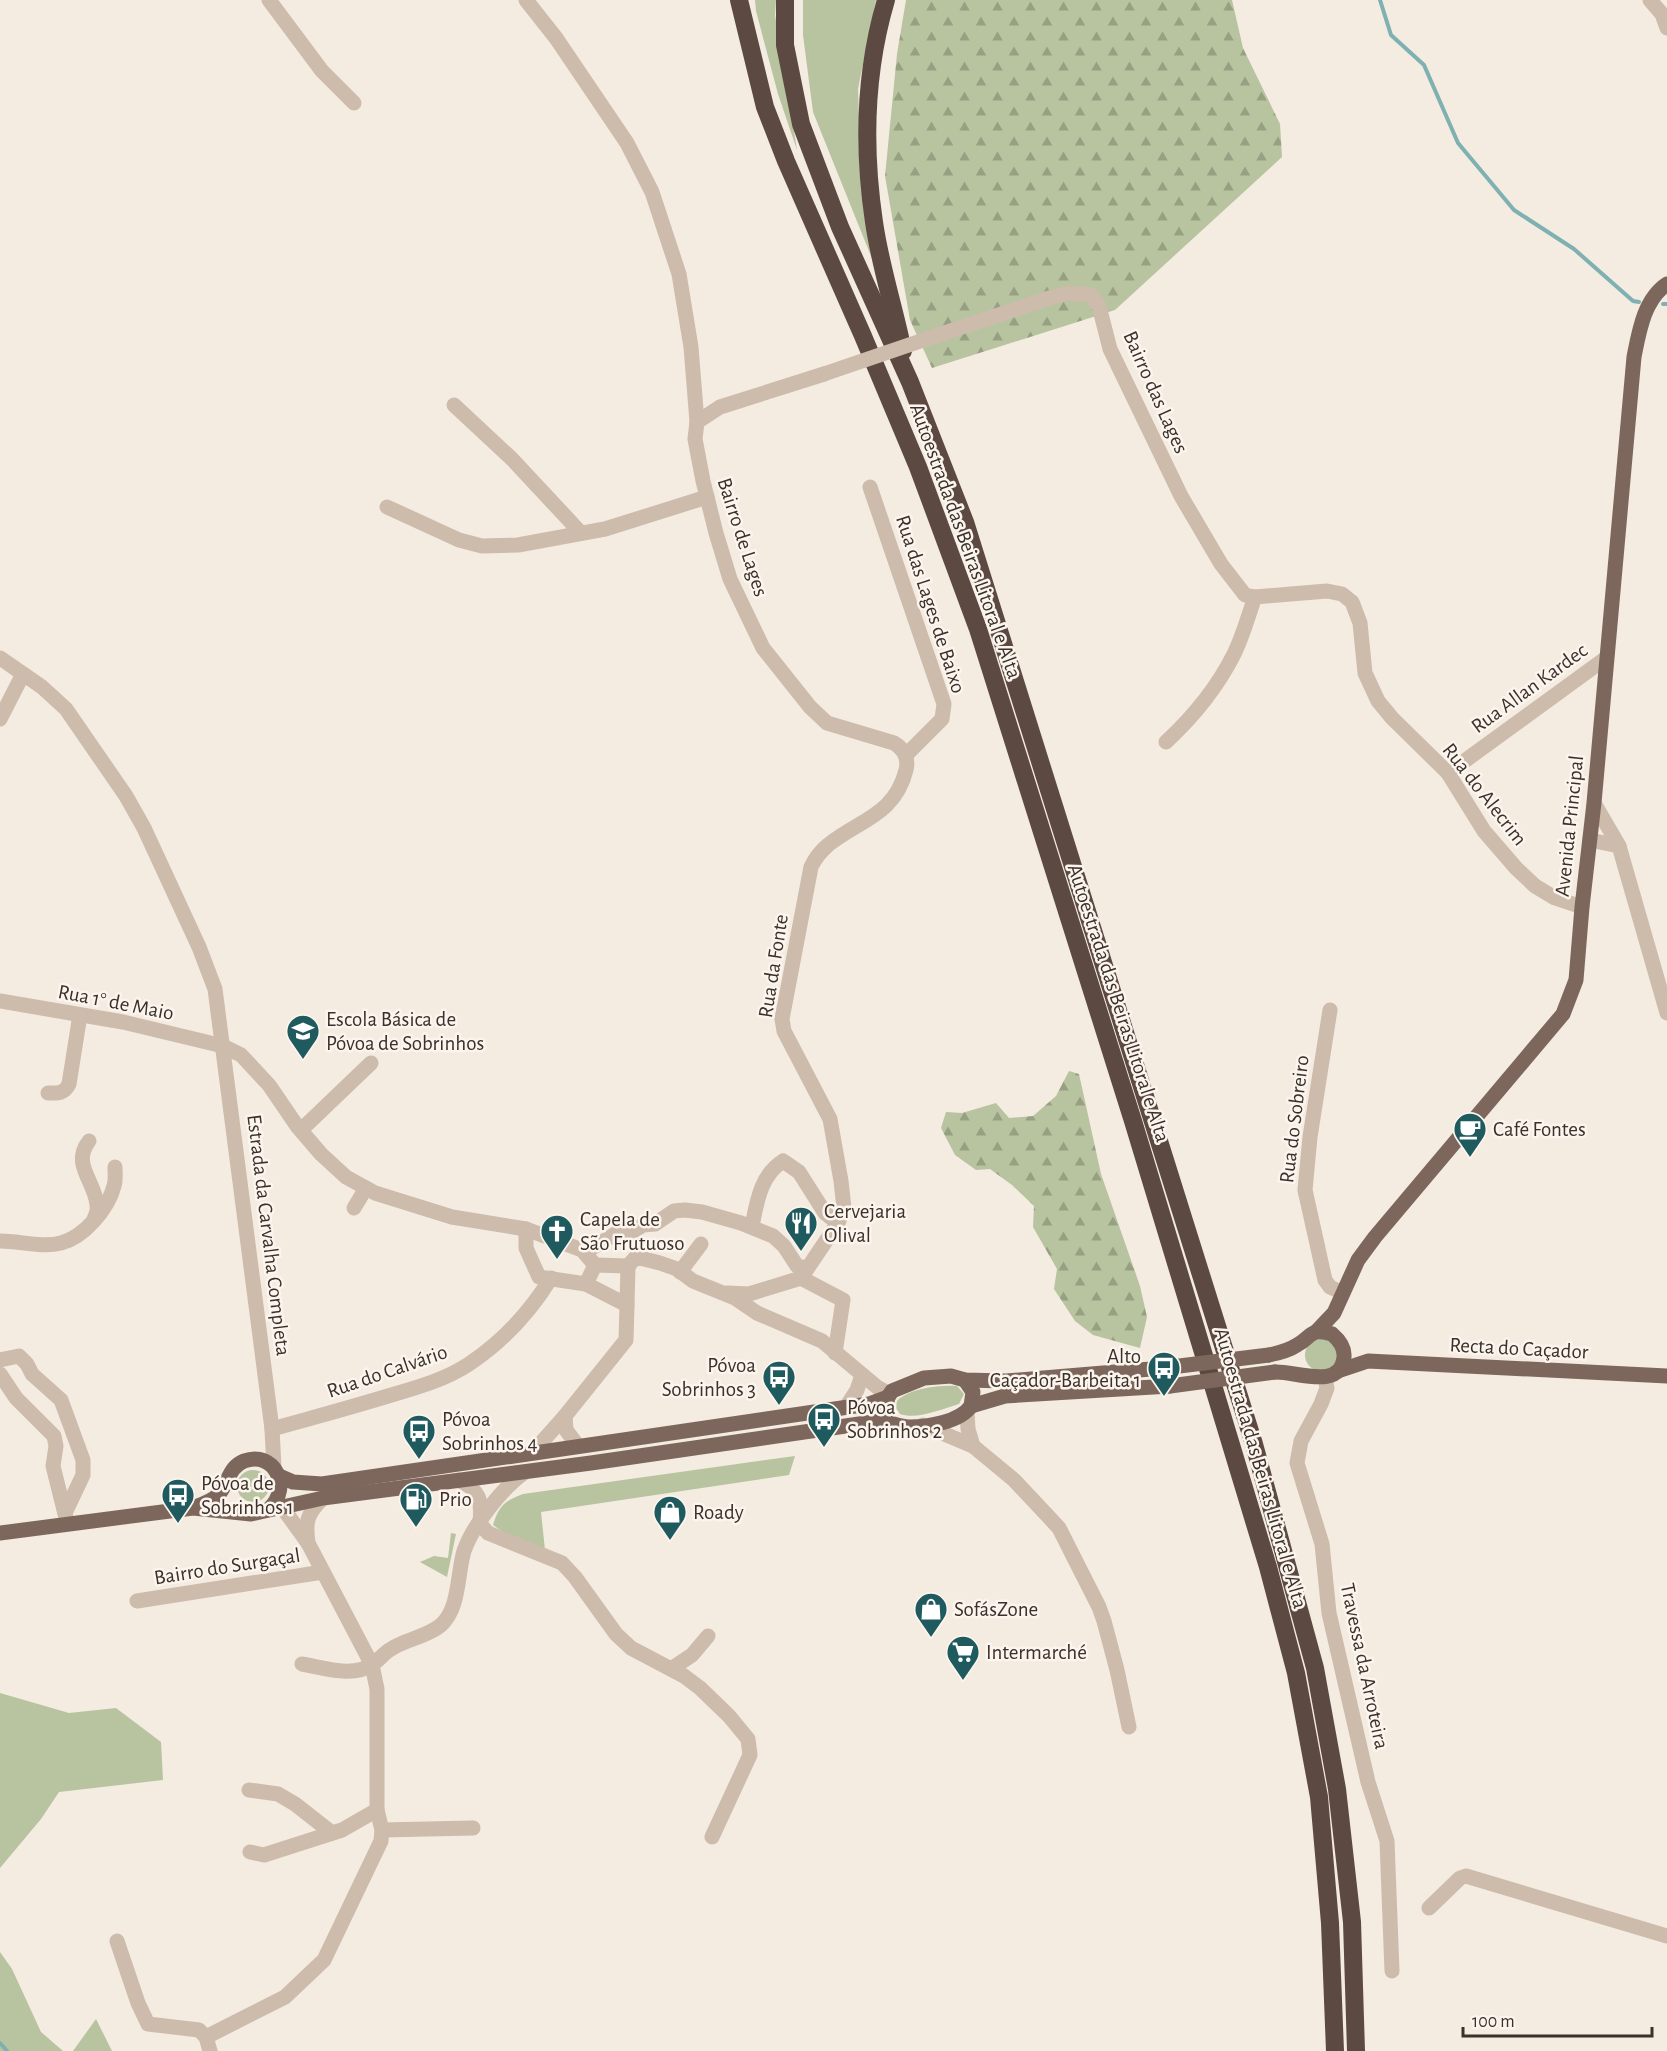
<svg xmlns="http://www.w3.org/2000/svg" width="1667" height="2051" font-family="'Alegreya Sans',sans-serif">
	<defs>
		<pattern id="forest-firs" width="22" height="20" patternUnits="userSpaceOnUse" patternTransform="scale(1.5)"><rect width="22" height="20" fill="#b8c4a0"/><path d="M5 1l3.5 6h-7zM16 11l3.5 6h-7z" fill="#97a083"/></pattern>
	</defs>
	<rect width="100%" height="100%" fill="#f4ebe1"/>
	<g fill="#b8c4a0">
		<path d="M755,0H776L775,15L797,150L778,94L756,11Z"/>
		<path d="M803,0H876L858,89L860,143L875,266L813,112L803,35Z"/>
		<circle cx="1321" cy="1355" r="16"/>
		<path d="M957,1386L964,1394L959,1404C942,1409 917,1420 900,1414L896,1408L897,1401C910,1388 939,1385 957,1386Z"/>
		<path d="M795,1456L789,1475L541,1512L545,1550L506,1534L493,1525C499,1506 504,1501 523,1494Z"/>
		<circle cx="253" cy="1486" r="16"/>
		<path d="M451,1533L456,1534L447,1577L420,1562L434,1556L448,1558Z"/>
		<path d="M0,1693L69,1713L116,1708L161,1742L163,1780L59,1792L41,1819L0,1868Z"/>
		<path d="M0,1952L12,1969L41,2032L63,2051H0Z"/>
		<path d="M96,2019L112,2051H73Z"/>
	</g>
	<g fill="url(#forest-firs)">
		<path d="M906,0H1232L1243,48L1280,124L1282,157L1115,310L932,368L910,320L885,176L897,54Z"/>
		<path d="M1069,1071L1079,1074L1101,1174L1140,1286L1147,1317L1140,1348L1093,1335L1075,1321L1054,1289L1057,1269L1033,1227L1034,1206L1012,1185L990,1169L976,1170L955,1155L941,1128L946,1112L962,1113L996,1103L1009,1118L1033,1116L1056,1096Z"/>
	</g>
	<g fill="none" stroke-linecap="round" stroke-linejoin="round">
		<g stroke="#7fb0b2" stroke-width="4">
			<path d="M1380,0L1391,35L1424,65L1458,143L1514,210L1574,249L1633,301L1639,302"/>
			<path d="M1663,304H1667"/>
			<path d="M0,2043L7,2051"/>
		</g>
		<g stroke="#cdbbac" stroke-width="15">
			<path d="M269,0L322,71L354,103"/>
			<path d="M526,0L556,38L627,143L652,192L679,274L691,347L697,422"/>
			<path d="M1650,0L1662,14L1667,28"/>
			<path d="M944,333L1049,298L1069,293L1091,295L1099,306L1110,349L1181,496L1221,564L1245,595L1255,597"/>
			<path d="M454,405L512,459L581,533"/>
			<path d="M870,487L944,704L942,719L906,755"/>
			<path d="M387,507L459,540L482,546L518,545L605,529L707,497"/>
			<path d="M0,658L42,687L66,709L126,796L144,828L199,947L215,989L272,1429L274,1468"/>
			<path d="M0,719L23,674"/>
			<path d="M1166,742C1194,716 1217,688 1234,654C1243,636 1248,616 1255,597L1327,591L1342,594L1352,602L1360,623L1365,673L1378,701L1392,718L1448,773L1484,831L1516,868L1535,886L1555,898L1582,907"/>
			<path d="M1448,773L1606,658"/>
			<path d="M1594,803L1619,846L1667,1013"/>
			<path d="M1590,840L1619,846"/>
			<path d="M0,1001L123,1022L223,1046L241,1055L269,1085L297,1126L321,1154L346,1177L375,1193L452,1217L526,1229L582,1250L595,1265"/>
			<path d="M1330,1010L1310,1137L1305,1190L1325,1280L1330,1287L1343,1293"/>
			<path d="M48,1093C58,1093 64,1094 69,1084L80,1015"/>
			<path d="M301,1130L371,1063"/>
			<path d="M89,1141C71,1164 95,1181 97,1205C98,1210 96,1215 94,1219"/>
			<path d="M354,1208L366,1188"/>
			<path d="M752,1226C757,1202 760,1176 783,1161L799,1172L825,1213L838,1223"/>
			<path d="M526,1229V1248L539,1277L586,1284L595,1265L628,1266"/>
			<path d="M630,1233L643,1225L655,1224L674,1211L685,1210L702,1212L741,1223L773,1236L784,1246L797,1266L807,1268"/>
			<path d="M0,1241C20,1241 42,1248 61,1243C84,1237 108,1209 114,1186C116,1180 115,1173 115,1167"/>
			<path d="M582,1250L594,1247L623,1229L630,1233"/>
			<path d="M628,1266L636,1257L660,1263L677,1269L693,1281L735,1298L757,1313L822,1341L877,1387L890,1394"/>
			<path d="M680,1272L701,1244"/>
			<path d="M801,1278L838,1223L844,1208L841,1181L830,1119L784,1031L782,1019L811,867C815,858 820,852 828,845C859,820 895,815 906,770C909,758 904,749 894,743L827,723L810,707L763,648L730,579L716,533L703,481L695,439L697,422L720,407L824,374"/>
			<path d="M801,1278L843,1300L835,1353"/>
			<path d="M586,1284L627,1305L628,1266"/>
			<path d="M727,1293L749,1294L801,1278"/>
			<path d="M0,1360L19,1356L27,1364L32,1374L61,1400L83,1460V1475L65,1513"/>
			<path d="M0,1374L16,1398L54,1436L56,1446L53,1466L66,1518"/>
			<path d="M1325,1378L1327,1388L1321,1404L1301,1441L1297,1463L1322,1544L1329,1613L1368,1782L1387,1841L1392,1971"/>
			<path d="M846,1407L857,1390L862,1375"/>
			<path d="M967,1412L968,1429L973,1446"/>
			<path d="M565,1416L566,1430L578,1446"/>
			<path d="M923,1425L973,1446L1014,1480L1059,1528L1099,1607L1104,1621L1117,1670L1129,1727"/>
			<path d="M272,1429C311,1418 349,1408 388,1396C415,1388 445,1380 469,1364C502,1342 530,1312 551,1278"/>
			<path d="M533,1452L565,1416L626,1340L627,1305"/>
			<path d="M458,1480C480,1490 482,1500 480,1523"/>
			<path d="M480,1524L488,1533L562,1563L575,1577L616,1634L631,1648L684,1676L700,1688L729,1716L748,1739L750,1755L712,1837"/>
			<path d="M308,1543C305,1521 307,1514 323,1498"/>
			<path d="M137,1601L323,1572"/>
			<path d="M302,1664C325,1668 353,1678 373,1664C380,1659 384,1653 391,1649C406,1639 427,1637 441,1625C460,1608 457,1574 464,1551C473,1525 503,1487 525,1472"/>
			<path d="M671,1669L692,1655L708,1636"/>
			<path d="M249,1790L278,1794L295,1804L332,1833"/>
			<path d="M382,1830L473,1828"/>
			<path d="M250,1852L264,1855L342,1830L377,1810"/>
			<path d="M1429,1908L1460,1878L1466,1876L1667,1936"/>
			<path d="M117,1941L138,2003L148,2024L199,2030L206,2037L210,2051"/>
			<path d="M206,2037L285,1997L324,1960L381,1841L382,1830L377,1810V1689L372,1665L308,1543L282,1507"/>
		</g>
		<g stroke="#7d675c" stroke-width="15">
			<path d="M1316,1332L1334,1313L1358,1260L1375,1237L1563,1014L1576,980L1582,907L1594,803L1634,357C1639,332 1644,299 1667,284"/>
			<path d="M1269,1355C1279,1353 1288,1351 1297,1345C1312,1337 1310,1327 1332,1334C1339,1340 1345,1347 1344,1357C1340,1391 1296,1371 1275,1372"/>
			<path d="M1338,1371L1368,1361L1667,1376"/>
			<path d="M886,1406L888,1397L892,1391L924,1378L951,1376L965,1380L1006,1381L1163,1368"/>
			<path d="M971,1406L1005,1396L1170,1386"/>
			<path d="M279,1476L293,1482L322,1484L869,1404L888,1397"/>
			<path d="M195,1507C204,1504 213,1501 219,1494C229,1482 229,1467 244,1461C274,1450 293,1487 269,1509"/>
			<path d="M0,1533L193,1508L251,1514L323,1498L591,1463L880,1421C890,1422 900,1427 909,1427C928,1427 960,1422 971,1406L973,1392L965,1380"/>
		</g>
		<g stroke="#5c4a42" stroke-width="18">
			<path d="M739,0L765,107L786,161L863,336L918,467L978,629L1133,1121L1268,1567L1296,1673L1319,1797L1330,1923L1335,2051"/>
			<path d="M785,0V45L801,124L840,227L910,382L965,522L1254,1444L1315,1668L1337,1789L1352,1922L1356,2051"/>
			<path d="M886,0C865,71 863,148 874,222C880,265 894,307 903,351"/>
		</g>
		<path stroke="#cdbbac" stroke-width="15" d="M824,374L944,333"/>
		<g stroke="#7d675c" stroke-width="15">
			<path d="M1163,1368L1269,1355"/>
			<path d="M1170,1386L1275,1372"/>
		</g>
	</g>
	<defs>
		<symbol id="school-pin" viewBox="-11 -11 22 30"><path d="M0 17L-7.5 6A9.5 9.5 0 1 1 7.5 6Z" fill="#1f5a5e" stroke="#fbf5ee"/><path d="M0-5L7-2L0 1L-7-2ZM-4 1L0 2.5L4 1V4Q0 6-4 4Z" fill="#fff"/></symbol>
		<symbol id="cafe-pin" viewBox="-11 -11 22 30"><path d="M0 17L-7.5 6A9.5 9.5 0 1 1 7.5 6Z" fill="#1f5a5e" stroke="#fbf5ee"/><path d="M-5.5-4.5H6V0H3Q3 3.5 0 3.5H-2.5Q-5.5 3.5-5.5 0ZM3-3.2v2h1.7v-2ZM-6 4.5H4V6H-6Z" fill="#fff"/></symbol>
		<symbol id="restaurant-pin" viewBox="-11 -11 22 30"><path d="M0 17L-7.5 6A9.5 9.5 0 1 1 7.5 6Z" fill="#1f5a5e" stroke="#fbf5ee"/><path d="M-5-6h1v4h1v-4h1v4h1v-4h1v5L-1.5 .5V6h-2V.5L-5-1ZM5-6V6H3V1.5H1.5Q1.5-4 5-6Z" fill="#fff"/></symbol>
		<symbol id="church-pin" viewBox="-11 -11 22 30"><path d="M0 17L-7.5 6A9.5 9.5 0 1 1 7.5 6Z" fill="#1f5a5e" stroke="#fbf5ee"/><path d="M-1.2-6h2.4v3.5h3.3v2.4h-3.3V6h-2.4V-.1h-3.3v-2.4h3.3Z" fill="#fff"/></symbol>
		<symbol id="bus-pin" viewBox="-11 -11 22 30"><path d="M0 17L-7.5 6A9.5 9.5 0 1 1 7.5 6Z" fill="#1f5a5e" stroke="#fbf5ee"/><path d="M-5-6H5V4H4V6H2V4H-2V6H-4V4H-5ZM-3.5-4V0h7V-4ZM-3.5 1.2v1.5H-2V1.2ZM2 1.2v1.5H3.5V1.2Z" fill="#fff"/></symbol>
		<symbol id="fuel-pin" viewBox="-11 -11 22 30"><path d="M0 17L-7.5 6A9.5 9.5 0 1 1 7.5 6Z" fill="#1f5a5e" stroke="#fbf5ee"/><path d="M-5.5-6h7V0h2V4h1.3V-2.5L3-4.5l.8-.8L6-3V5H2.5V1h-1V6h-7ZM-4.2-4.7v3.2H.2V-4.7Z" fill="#fff"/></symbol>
		<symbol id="shop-pin" viewBox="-11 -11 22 30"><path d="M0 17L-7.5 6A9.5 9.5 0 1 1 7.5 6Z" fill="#1f5a5e" stroke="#fbf5ee"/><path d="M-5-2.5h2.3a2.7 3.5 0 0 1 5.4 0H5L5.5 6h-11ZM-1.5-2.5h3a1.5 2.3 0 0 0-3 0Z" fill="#fff"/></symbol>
		<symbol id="supermarket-pin" viewBox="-11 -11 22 30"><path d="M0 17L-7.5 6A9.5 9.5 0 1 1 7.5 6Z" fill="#1f5a5e" stroke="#fbf5ee"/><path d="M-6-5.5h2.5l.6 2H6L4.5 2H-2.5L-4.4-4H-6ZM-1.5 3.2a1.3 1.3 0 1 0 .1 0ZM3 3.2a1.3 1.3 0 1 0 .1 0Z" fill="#fff"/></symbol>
	</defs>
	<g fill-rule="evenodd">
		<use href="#school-pin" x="284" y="1012" width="38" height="52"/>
		<use href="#cafe-pin" x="1451" y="1110" width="38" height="52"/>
		<use href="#restaurant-pin" x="782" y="1204" width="38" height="52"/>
		<use href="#church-pin" x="538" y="1212" width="38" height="52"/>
		<use href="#bus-pin" x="1145" y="1349" width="38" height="52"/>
		<use href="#bus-pin" x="760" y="1358" width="38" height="52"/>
		<use href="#bus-pin" x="805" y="1400" width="38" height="52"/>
		<use href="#bus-pin" x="400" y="1412" width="38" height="52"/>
		<use href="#bus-pin" x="159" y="1476" width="38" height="52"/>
		<use href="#fuel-pin" x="397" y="1480" width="38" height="52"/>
		<use href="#shop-pin" x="651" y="1493" width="38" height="52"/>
		<use href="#shop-pin" x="912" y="1590" width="38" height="52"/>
		<use href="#supermarket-pin" x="944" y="1633" width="38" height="52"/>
	</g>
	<g text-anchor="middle" stroke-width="5" stroke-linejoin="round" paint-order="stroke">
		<g font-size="21" fill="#3b302b" stroke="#fbf5ee">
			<text transform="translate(1156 392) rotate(66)" y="7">Bairro das Lages</text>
			<text transform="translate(743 537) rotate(72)" y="7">Bairro de Lages</text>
			<text transform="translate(966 541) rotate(70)" y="7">Autoestrada das Beiras Litoral e Alta</text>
			<text transform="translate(931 604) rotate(72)" y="7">Rua das Lages de Baixo</text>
			<text transform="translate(1529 688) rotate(-36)" y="7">Rua Allan Kardec</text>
			<text transform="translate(1485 794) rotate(52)" y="7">Rua do Alecrim</text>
			<text transform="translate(1569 826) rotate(-84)" y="7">Avenida Principal</text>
			<text transform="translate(773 966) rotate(-81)" y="7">Rua da Fonte</text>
			<text transform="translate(116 1002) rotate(11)" y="7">Rua 1° de Maio</text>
			<text transform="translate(1119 1003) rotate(72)" y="7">Autoestrada das Beiras Litoral e Alta</text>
			<text transform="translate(1294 1119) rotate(-83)" y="7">Rua do Sobreiro</text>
			<text transform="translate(269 1235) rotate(83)" y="7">Estrada da Carvalha Completa</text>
			<text transform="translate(1519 1348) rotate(3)" y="7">Recta do Caçador</text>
			<text transform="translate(387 1371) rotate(-19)" y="7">Rua do Calvário</text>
			<text transform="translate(1261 1468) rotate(74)" y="7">Autoestrada das Beiras Litoral e Alta</text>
			<text transform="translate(227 1566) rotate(-9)" y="7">Bairro do Surgaçal</text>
			<text transform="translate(1365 1666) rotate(78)" y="7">Travessa da Arroteira</text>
		</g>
		<g font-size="21" fill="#3b302b" stroke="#fbf5ee" text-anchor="start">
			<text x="326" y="1026">Escola Básica de<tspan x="326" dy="24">Póvoa de Sobrinhos</tspan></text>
			<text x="1493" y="1136">Café Fontes</text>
			<text x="824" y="1218">Cervejaria<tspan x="824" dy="24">Olival</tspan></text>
			<text x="580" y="1226">Capela de<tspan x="580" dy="24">São Frutuoso</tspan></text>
			<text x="1141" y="1363" text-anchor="end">Alto<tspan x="1141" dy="24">Caçador-Barbeita 1</tspan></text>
			<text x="756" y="1372" text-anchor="end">Póvoa<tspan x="756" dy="24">Sobrinhos 3</tspan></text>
			<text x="847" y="1414">Póvoa<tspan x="847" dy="24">Sobrinhos 2</tspan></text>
			<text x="442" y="1426">Póvoa<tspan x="442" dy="24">Sobrinhos 4</tspan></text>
			<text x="201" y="1490">Póvoa de<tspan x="201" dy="24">Sobrinhos 1</tspan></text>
			<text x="439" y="1506">Prio</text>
			<text x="693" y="1519">Roady</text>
			<text x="954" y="1616">SofásZone</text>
			<text x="986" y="1659">Intermarché</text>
		</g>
	</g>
	<path d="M1463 2027v9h189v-9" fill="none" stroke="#3b302b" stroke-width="3"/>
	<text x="1472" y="2027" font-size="18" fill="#3b302b" stroke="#fbf5ee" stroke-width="4.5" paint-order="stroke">100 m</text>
</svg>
